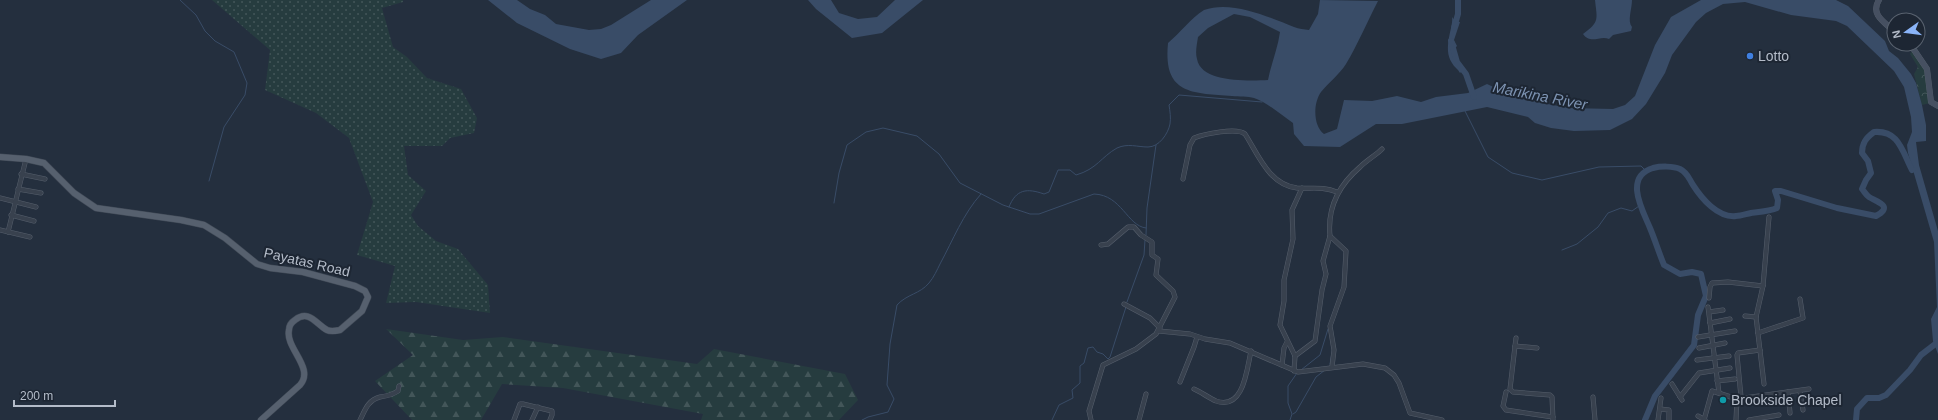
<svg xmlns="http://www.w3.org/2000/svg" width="1938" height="420" font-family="Arial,sans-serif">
	<defs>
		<pattern id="grass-dots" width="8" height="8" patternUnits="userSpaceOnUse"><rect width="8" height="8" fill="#263c3f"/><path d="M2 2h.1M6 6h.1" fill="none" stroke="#435659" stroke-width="1.8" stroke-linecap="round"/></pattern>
		<pattern id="forest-firs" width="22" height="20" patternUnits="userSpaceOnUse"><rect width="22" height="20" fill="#263c3f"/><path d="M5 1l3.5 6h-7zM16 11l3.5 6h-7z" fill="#435659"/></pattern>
		<pattern id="park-crowns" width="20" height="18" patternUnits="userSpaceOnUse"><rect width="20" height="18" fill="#263c3f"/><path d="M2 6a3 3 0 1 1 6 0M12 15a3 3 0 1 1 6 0" fill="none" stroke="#435659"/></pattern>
	</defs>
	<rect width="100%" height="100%" fill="#242f3e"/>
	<path fill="url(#grass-dots)" d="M212,0H403V2L382,8L393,47L407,57L427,78L461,89L477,118L474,133L450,138L442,146H404L408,175L426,191L411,215L418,226L436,241L458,249L488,285L490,313L416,302L386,303L395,266L357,255L373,202L349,138L316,113L265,90L270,50Z"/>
	<path fill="url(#forest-firs)" d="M386,329L463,340L503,337L697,364L714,349L845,374L858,400L839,420H701L703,414L563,388L502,384L481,420H412L375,381L413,355Z"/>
	<path fill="url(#park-crowns)" d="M1913,49L1925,68L1930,103L1922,105L1914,74L1918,67L1910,54Z"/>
	<g fill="#394c67" fill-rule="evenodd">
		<path d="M488,0H517L530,9L545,15L556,24L589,30L601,29L611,25L651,0H687L638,35L621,53L601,59L570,49L517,23Z"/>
		<path d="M808,0H831L839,13L858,19L877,17L895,0H923L882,33L852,38L816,9Z"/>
		<path d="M1320,0L1378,1C1367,22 1358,44 1346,64C1339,75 1329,82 1321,92C1313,103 1313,126 1324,134L1337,129L1344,100L1372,101L1397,96L1421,102L1436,97L1468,93L1487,84L1502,91L1516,93L1542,103L1569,108L1613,109L1625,105L1635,96L1655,45L1671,17L1701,0H1836L1848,6L1885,41L1889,51L1898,58L1911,74L1916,83L1922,105L1926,125V141L1916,142L1919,165L1938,231V354L1933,341L1931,319L1937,307L1934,242L1908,153L1907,145L1912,132L1911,117L1904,87L1894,71L1847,26L1836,21L1791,15L1745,2L1723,4L1706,13L1696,22L1672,55L1665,73L1646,104L1632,119L1610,130L1574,131L1551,128L1535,123L1528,117L1487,107L1402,124H1376L1340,147L1304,146L1294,134L1293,123C1281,115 1267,102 1254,98C1248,96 1239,97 1232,96C1191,93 1163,94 1168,43C1180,33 1190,19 1204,10C1232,0 1268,17 1294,27C1299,29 1304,29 1309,30L1318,14ZM1234,14L1250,17L1280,32C1278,48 1271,64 1268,80C1250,81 1201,83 1197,59C1195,52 1197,44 1198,37L1208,28Z"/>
		<path d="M1595,0H1632C1632,9 1627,21 1632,27L1631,31L1613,35L1609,39C1600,35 1591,45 1583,34C1600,22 1597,19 1595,0Z"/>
		<path d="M1452,17L1455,21L1460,22L1454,40L1457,46L1455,48L1453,46L1452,48L1457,59V64L1463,70L1460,73C1458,69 1454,67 1452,63C1442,48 1454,26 1452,17Z"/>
	</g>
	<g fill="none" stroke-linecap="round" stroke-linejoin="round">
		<g stroke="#394c67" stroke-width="1">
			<path d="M180,0L196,15L205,31L215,41L234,52L247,83L245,95L224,127L209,181"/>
			<path d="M1465,111L1488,157L1512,173L1542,180L1599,167L1641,166L1646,171"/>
			<path d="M834,203L839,173L847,145L866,132L883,128L917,136L939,154L960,183L1003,205L1030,214H1039L1094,194C1122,195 1127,226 1146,228"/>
			<path d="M1009,207C1016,189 1027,188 1044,194L1049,192L1058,170H1070L1076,175C1097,169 1101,157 1117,148C1128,143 1137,147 1148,147C1159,147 1168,134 1170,124C1171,118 1170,111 1169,105L1179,95L1262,102"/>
			<path d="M1146,235L1147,208L1156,145"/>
			<path d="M1562,250L1577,244L1598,227L1608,213L1621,208L1632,211L1639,206"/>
			<path d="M1127,302L1144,255L1145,240"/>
			<path d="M1330,364L1332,353"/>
			<path d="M1301,370L1320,355L1328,329"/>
			<path d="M1293,414L1296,412L1316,377L1325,370"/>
			<path d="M862,420L868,417L888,412L894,399L887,385L890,344L897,305C907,294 920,294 929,283C934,277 937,270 940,264C953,240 963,214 981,194"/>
			<path d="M1052,420L1059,405L1073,398L1072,390L1080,383V366L1084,363L1088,348L1093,347L1097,352L1103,354L1108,359L1110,357L1126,307"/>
			<path d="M1290,420L1292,414L1288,403V386L1297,373"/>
		</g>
		<g stroke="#394c67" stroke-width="6">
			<path d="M1454,28L1458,14V0"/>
			<path d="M1451,41L1457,62L1466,74L1474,97"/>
			<path d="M1645,420L1655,396L1694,345L1698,315L1706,296L1701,274L1692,272L1680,274L1664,265C1659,253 1655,240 1650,228C1643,211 1623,177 1653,168C1661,166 1673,166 1680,169C1688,173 1689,179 1693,185C1702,199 1718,218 1736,216C1741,216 1746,214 1751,213C1759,212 1771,211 1777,208L1778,200L1775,191H1781L1837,208L1876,216C1895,206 1875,201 1869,197C1866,195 1864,191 1862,189L1866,180L1871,173L1868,161L1862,153C1862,143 1866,138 1874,132C1899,130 1902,151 1912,170"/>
			<path d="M1856,420L1857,409L1867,398H1879L1886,395L1910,370L1921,355L1938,342"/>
		</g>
		<defs>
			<g id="street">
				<path d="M21,174L45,179"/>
				<path d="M1183,179L1190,145L1194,138C1204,134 1237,127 1245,134C1258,154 1269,185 1297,188C1312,189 1322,186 1337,192"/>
				<path d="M18,189L41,193"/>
				<path d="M0,198L36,207"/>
				<path d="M11,215L34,221"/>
				<path d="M0,230L30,237"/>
				<path d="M8,232L26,159"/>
				<path d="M1709,298L1710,287L1712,283L1728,282L1763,286"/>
				<path d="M1124,304L1150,318L1160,328"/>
				<path d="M1708,307L1719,393"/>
				<path d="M1709,312L1723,310"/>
				<path d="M1745,316L1756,317"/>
				<path d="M1710,323L1730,319"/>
				<path d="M1159,331L1190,334L1205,339L1230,343L1298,372L1363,364L1385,368L1394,375L1399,383L1410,413L1442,420"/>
				<path d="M1758,333L1803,318L1800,299"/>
				<path d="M1698,337L1735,331"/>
				<path d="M1515,346L1516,338"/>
				<path d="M1537,348L1515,346L1510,389L1513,392L1550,395L1552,397L1553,420"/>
				<path d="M1699,348L1725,343"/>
				<path d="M1295,356L1315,341L1322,290L1326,274L1323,261L1330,236"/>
				<path d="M1697,360L1729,356"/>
				<path d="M1282,365L1284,348L1287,342"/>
				<path d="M1332,367L1334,350L1330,326L1344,287L1346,251L1330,236C1327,207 1339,185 1360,167C1367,160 1376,155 1382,149"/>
				<path d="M1294,371L1295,356L1280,325L1284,301V280L1293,239L1292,210L1302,188"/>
				<path d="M1717,381L1735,379"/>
				<path d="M1180,382L1194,347L1197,337"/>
				<path d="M1672,384L1682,400"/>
				<path d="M1764,384L1756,317L1763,286L1769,217"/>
				<path d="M1194,389C1201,392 1209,398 1216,401C1244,411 1247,368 1251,351"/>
				<path d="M1800,391L1803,410"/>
				<path d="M1506,392L1503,406L1506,410L1553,417"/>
				<path d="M1788,392L1790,413"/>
				<path d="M1593,397L1595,420"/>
				<path d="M1680,397L1699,373L1730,368"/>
				<path d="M1741,397L1737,355L1738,353L1760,350"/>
				<path d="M1660,409L1669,410V420"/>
				<path d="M1698,416L1705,420"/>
				<path d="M360,420C365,410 368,400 380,397C387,396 392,395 398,391L399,386"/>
				<path d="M514,420L520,404H523L552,411V415L550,420"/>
				<path d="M532,420L538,407"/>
				<path d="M1091,420L1089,411L1103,365L1136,349L1156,334L1175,297L1173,291L1156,275L1158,259L1152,255V242L1141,235L1134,227H1128L1108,244L1101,245"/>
				<path d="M1139,420L1146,394"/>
				<path d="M1658,420L1661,398"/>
				<path d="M1704,420L1712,391L1737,399L1809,389"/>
				<path d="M1736,420L1737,399"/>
				<path d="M1749,420L1779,415"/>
			</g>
			<g id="secondary">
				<path d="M1879,0C1870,14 1884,22 1894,31"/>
				<path d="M1910,44L1927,69L1931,102L1938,106"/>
			</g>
			<path id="primary" d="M0,157L26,159L44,163L74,193L96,208L181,220L204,225L225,238L257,264L270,268L303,272L355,286L365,291L368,297L362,311L340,330C335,331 331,332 327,330C316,324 309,309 295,320C292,322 289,326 289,330C285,348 315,368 300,385L261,420"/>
		</defs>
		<use href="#street" stroke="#565f6c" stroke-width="5"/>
		<use href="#secondary" stroke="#565f6c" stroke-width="6"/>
		<use href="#primary" stroke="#414a57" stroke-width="7"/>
		<use href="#street" stroke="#38414e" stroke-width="4"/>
		<use href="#secondary" stroke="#465061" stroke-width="5.5"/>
		<use href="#primary" stroke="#56606e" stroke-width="6"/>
	</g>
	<circle fill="#3f7fe0" stroke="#1d2633" stroke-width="1.5" cx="1750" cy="56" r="4"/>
	<circle fill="#0f9aa8" stroke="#1d2633" stroke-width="1.5" cx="1723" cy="400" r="4"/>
	<g text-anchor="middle" stroke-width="4" stroke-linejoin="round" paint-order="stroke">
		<g font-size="14" fill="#b4bcc9" stroke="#1d2633" text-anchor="start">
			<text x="1758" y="61">Lotto</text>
			<text x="1731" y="405">Brookside Chapel</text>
		</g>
		<g font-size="14" fill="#b4bcc9" stroke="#1d2633">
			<text transform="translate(307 262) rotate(13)" y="5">Payatas Road</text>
		</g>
		<g font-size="15" font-style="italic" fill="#7c92b1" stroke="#1d2633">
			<text transform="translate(1540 96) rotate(11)" y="5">Marikina River</text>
		</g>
	</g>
	<g transform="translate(1906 32) rotate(256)"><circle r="19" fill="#1d2633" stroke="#59626f"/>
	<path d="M0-3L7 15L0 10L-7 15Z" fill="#8ab4f8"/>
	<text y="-6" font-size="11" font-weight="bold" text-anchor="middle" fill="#b4bcc9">N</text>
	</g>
	<path d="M14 400v6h101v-6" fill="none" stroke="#b4bcc9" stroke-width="2"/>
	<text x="20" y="400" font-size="12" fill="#b4bcc9" stroke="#1d2633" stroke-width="3" paint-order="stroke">200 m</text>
</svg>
